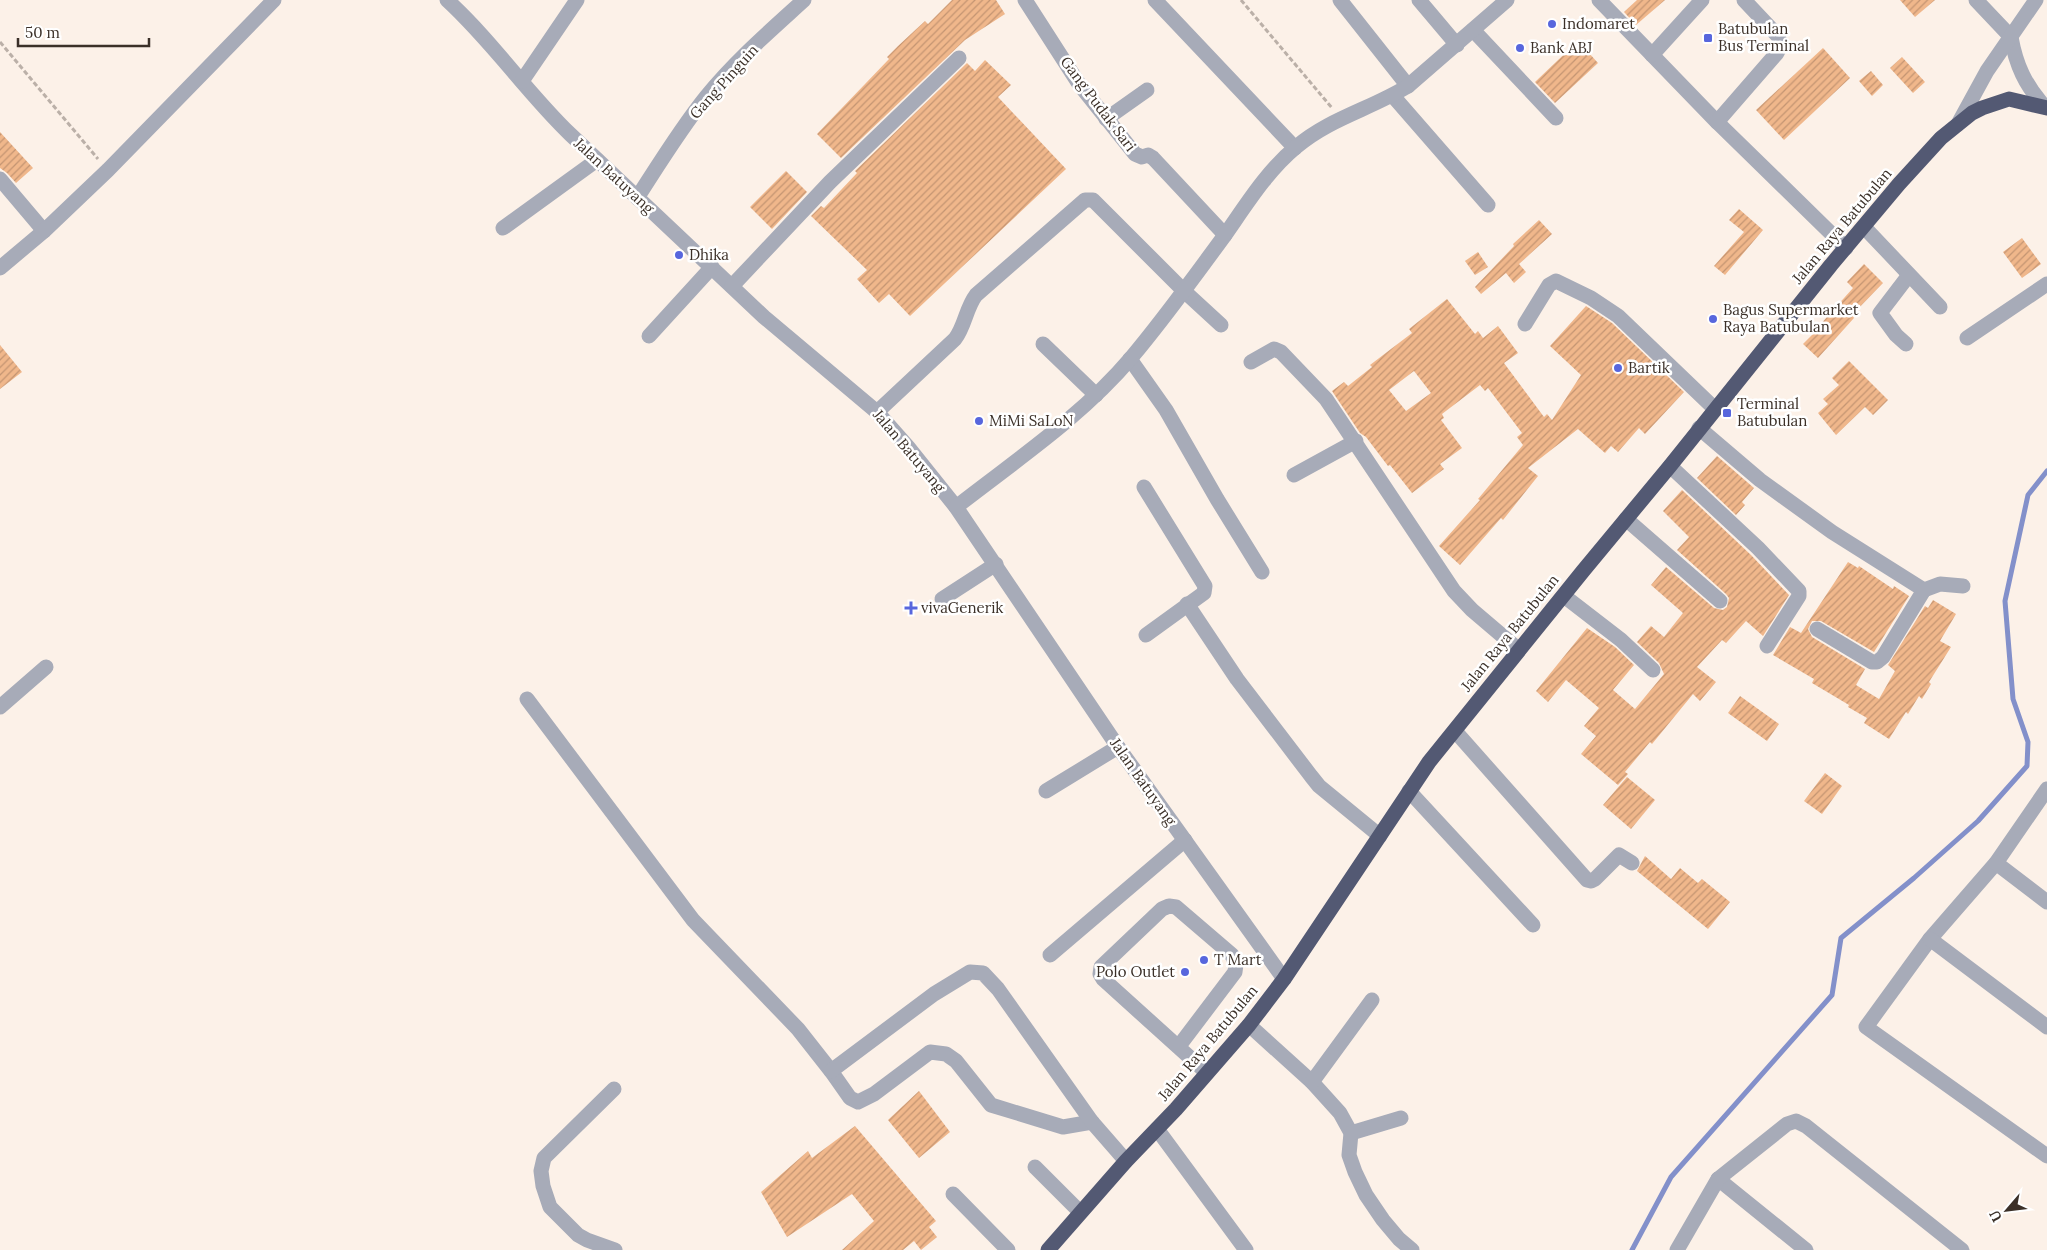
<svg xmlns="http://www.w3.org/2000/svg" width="2047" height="1250" font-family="Lora,serif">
	<defs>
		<pattern id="building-hatch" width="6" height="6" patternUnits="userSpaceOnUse" patternTransform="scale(1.25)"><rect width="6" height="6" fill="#f0b78b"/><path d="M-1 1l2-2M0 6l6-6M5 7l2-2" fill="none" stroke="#c49572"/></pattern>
	</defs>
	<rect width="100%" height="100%" fill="#fcf1e8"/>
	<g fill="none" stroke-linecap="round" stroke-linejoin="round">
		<path stroke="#8390ca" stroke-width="5" d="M1632,1250L1671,1177L1832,995L1841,938L1914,878L1978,821L2027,766L2028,742L2013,699L2005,601L2028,495L2047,471"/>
	</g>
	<g fill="url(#building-hatch)" fill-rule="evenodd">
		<path d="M952,0H996L1005,14L965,40L841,158L817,134L889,59L887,57L898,46L925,21L928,24Z"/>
		<path d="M1637,0H1665L1636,25L1624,12Z"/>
		<path d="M1900,0H1935L1915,17Z"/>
		<path d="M1578,41L1598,63L1555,103L1535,82Z"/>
		<path d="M1823,48L1850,78L1784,140L1756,110Z"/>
		<path d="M1902,57L1925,82L1913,93L1890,68Z"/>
		<path d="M985,60L1011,85L998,97L1066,169L910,316L889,294L879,303L857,279L867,270L811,216L821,206L824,208L857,173L855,171L967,63L975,71Z"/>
		<path d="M1871,71L1883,85L1872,96L1859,81Z"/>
		<path d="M0,132L33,168L16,183L7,173L0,168Z"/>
		<path d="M786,171L807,192L772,229L750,207Z"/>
		<path d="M1739,209L1763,230L1725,275L1714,266L1744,232L1729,220Z"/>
		<path d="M1539,220L1552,234L1519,264L1526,272L1514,283L1506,273L1481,294L1475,287L1514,246L1513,244Z"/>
		<path d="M2022,238L2041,264L2022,278L2003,252Z"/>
		<path d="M1478,252L1488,267L1475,275L1465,261Z"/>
		<path d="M1864,264L1883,283L1852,315L1854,318L1818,358L1803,344L1819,328L1818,327L1853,288L1847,282Z"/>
		<path d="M1447,299L1475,334L1478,331L1483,338L1498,326L1518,353L1504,363L1544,417L1547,414L1552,420L1581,375L1550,346L1586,306L1612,323L1684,392L1645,434L1639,428L1618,452L1611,446L1605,453L1578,429L1528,468L1538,476L1503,520L1501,518L1460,565L1439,546L1480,500L1478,499L1523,445L1517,437L1522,433L1488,388L1485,391L1480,385L1442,414L1444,418L1441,420L1462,448L1440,464L1444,469L1412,493L1390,465L1388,466L1366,437L1360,433L1332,391L1344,382L1348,386L1372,367L1370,365L1412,333L1409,329ZM1414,371L1431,393L1406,411L1389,390Z"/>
		<path d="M0,345L22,372L0,389Z"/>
		<path d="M1849,361L1888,400L1873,415L1865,407L1836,435L1818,413L1828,404L1823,399L1839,385L1832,378Z"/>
		<path d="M1717,456L1754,488L1742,502L1745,505L1736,515L1697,478Z"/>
		<path d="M1682,490L1751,555L1789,595L1763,636L1746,621L1726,643L1722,640L1697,667L1716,682L1700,701L1693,694L1652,744L1650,742L1625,772L1628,774L1618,785L1581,754L1596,736L1584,726L1599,708L1566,680L1548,702L1536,691L1587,628L1615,647L1634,665L1613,690L1635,709L1664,674L1659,663L1637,642L1651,626L1664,637L1683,613L1651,585L1666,567L1714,608L1723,610L1727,607L1729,598L1726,594L1677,550L1689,537L1663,511Z"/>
		<path d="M1848,562L1858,568L1859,566L1893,589L1894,586L1909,596L1874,652L1821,621H1812L1808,629L1812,637L1865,669L1856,685L1879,699L1895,671L1888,665L1925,606L1928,608L1933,600L1956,614L1940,641L1951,647L1929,682L1931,684L1922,699L1919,696L1908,714L1906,712L1889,739L1864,723L1867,718L1848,707L1849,705L1812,683L1814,679L1773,655L1790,627L1801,633Z"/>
		<path d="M1740,696L1779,724L1767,741L1728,713Z"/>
		<path d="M1825,773L1842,786L1822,814L1804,801Z"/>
		<path d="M1627,777L1655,800L1631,829L1603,805Z"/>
		<path d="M1645,856L1671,879L1680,868L1698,883L1702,879L1730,902L1708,929L1637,871Z"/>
		<path d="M919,1091L950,1132L919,1158L888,1120Z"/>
		<path d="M855,1126L936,1221L929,1227L937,1237L921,1250L914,1241L903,1250H842L874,1221L852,1194L787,1237L761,1192L808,1151L812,1158Z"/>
	</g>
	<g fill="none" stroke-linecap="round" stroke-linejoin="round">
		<g stroke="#bbb0a8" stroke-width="3" stroke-dasharray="5 2.5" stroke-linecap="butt">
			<path d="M1241,0L1332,108"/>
			<path d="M0,42L98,159"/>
		</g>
		<g stroke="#a7abb8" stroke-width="15">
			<path d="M447,0C493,42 527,93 571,135L764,317L877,412L908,447L956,507L1118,747L1284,979"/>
			<path d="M1025,0L1079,84L1135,154L1142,157L1148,155L1153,158L1225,235"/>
			<path d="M1155,0L1295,148"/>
			<path d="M1340,0L1408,86"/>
			<path d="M1419,0L1457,45"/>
			<path d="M1599,0L1717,122L1846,248"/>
			<path d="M1976,0L2011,37"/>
			<path d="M1473,30L1556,118"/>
			<path d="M2011,37C2016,65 2025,85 2045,107"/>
			<path d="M1652,55L1702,0"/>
			<path d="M522,81L577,0"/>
			<path d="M1393,96L1488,205"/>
			<path d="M1106,119L1147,90"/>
			<path d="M1717,122L1777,53L1781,45L1778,36L1744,0"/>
			<path d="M1958,124L1987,71L2036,0"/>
			<path d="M0,179L44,231"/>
			<path d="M637,198C659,164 681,128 706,97C735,61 771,30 804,0"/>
			<path d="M1864,227L1940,307"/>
			<path d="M503,228L597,160"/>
			<path d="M0,268L44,231L108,170L274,0"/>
			<path d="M732,286L830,182L959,58"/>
			<path d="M1525,324L1549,285L1556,281L1591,298L1618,316L1715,409"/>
			<path d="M649,336L712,267"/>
			<path d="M1967,338L2047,284"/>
			<path d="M1043,344L1096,395"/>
			<path d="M1906,344L1896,335L1880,313L1909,275"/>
			<path d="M1130,359L1166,410L1217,499L1262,572"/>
			<path d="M1251,362L1274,349L1281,352L1326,399L1454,591L1472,610L1519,650"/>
			<path d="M877,412L955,339C965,326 966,308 976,295L1085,200H1093L1184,291L1221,325"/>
			<path d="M1699,428L1760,480L1832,532L1924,590L1883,657L1877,662H1872L1817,629"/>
			<path d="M1670,466L1758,548L1799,591V596L1767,646"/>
			<path d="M1294,475L1356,441"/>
			<path d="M1144,487L1205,586L1204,593L1146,635"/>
			<path d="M956,507C1016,460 1081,417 1131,358C1164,319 1194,277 1225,235C1246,205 1267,171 1296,147C1330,118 1371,109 1408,86L1507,0"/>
			<path d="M1626,519L1720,601"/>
			<path d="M1924,590L1940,584L1963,586"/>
			<path d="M1564,596L1621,640L1653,670"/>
			<path d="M942,599L996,564"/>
			<path d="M1187,604L1237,679L1311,776L1319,786L1380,836"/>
			<path d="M527,699L693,920L798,1029L831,1071L850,1098L858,1102L874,1094L930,1052L946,1054L956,1061L991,1105L1063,1127L1092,1122"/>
			<path d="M0,707L46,667"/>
			<path d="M1455,731L1587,880L1591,881L1595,879L1619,855L1632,863"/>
			<path d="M2047,789L1996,863L1930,939L1866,1027L2047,1156"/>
			<path d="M1046,791L1118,747"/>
			<path d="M1409,791L1533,925"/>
			<path d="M1996,863L2047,902"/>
			<path d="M1930,939L2047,1027"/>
			<path d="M1050,955L1185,840"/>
			<path d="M1249,1025L1312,1082L1340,1113L1351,1133L1349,1155L1355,1172L1366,1195L1383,1220L1399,1239L1412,1250"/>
			<path d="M1179,1046L1235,972L1236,964L1232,955L1176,907L1169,906L1162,909L1101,967L1100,974L1103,979L1207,1073"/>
			<path d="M831,1071L934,994L970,972L983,973L998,989L1092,1122L1126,1161"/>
			<path d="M1312,1082L1372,1000"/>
			<path d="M614,1089L544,1158L541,1171L543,1186L550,1207L578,1235L587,1240L615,1250"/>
			<path d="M1157,1129L1246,1250"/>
			<path d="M1351,1133L1401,1118"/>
			<path d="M1035,1167L1080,1212"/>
			<path d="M1718,1179L1806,1250"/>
			<path d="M953,1194L1008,1250"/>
			<path d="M1677,1250L1718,1179L1787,1124L1796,1121L1806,1126L1962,1250"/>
		</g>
		<path stroke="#535973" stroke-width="15" d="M1048,1250L1126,1161L1176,1109L1249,1025L1284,979L1429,762L1583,571L1670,466L1831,265L1899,184L1941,138L1972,113L1982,108L2009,99L2047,108"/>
	</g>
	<g fill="#5766dd" stroke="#fff" stroke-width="2">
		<circle cx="1552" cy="24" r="5"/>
		<rect x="1703" y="33" width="10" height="10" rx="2.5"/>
		<circle cx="1520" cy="48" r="5"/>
		<circle cx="679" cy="255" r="5"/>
		<circle cx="1713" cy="319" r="5"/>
		<circle cx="1618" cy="368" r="5"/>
		<rect x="1722" y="408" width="10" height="10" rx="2.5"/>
		<circle cx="979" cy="421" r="5"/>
		<path d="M908.5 600.5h5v5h5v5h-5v5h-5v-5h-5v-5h5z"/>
		<circle cx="1204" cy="960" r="5"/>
		<circle cx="1185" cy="972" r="5"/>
	</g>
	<g text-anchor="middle" stroke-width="5" stroke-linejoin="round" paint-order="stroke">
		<g font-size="15" fill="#3b3028" stroke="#fff" text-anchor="start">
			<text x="1562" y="29">Indomaret</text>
			<text x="1718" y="34">Batubulan<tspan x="1718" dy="17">Bus Terminal</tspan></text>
			<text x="1530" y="53">Bank ABJ</text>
			<text x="689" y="260">Dhika</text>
			<text x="1723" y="315">Bagus Supermarket<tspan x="1723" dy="17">Raya Batubulan</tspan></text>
			<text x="1628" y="373">Bartik</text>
			<text x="1737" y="409">Terminal<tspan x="1737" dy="17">Batubulan</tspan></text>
			<text x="989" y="426">MiMi SaLoN</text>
			<text x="921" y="613">vivaGenerik</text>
			<text x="1214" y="965">T Mart</text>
			<text x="1175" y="977" text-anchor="end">Polo Outlet</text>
		</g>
		<g font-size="15" fill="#3b3028" stroke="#fff">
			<text transform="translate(724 82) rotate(-48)" y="5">Gang Pinguin</text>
			<text transform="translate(1098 104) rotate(53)" y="5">Gang Pudak Sari</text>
			<text transform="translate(614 176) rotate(43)" y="5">Jalan Batuyang</text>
			<text transform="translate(1842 226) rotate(-50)" y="5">Jalan Raya Batubulan</text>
			<text transform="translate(909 451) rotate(50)" y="5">Jalan Batuyang</text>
			<text transform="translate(1510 633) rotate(-51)" y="5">Jalan Raya Batubulan</text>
			<text transform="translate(1143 782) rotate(55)" y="5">Jalan Batuyang</text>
			<text transform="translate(1208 1043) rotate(-50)" y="5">Jalan Raya Batubulan</text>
		</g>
	</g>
	<g transform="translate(2007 1210) rotate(242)" stroke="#ffffff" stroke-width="4" paint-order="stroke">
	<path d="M0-4L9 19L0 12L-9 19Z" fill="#3b3028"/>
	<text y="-8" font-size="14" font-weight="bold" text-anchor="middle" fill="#3b3028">U</text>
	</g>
	<path d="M18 38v8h131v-8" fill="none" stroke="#3b3028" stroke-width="2.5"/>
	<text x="25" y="38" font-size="15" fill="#3b3028" stroke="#ffffff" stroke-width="4" paint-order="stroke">50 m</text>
</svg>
